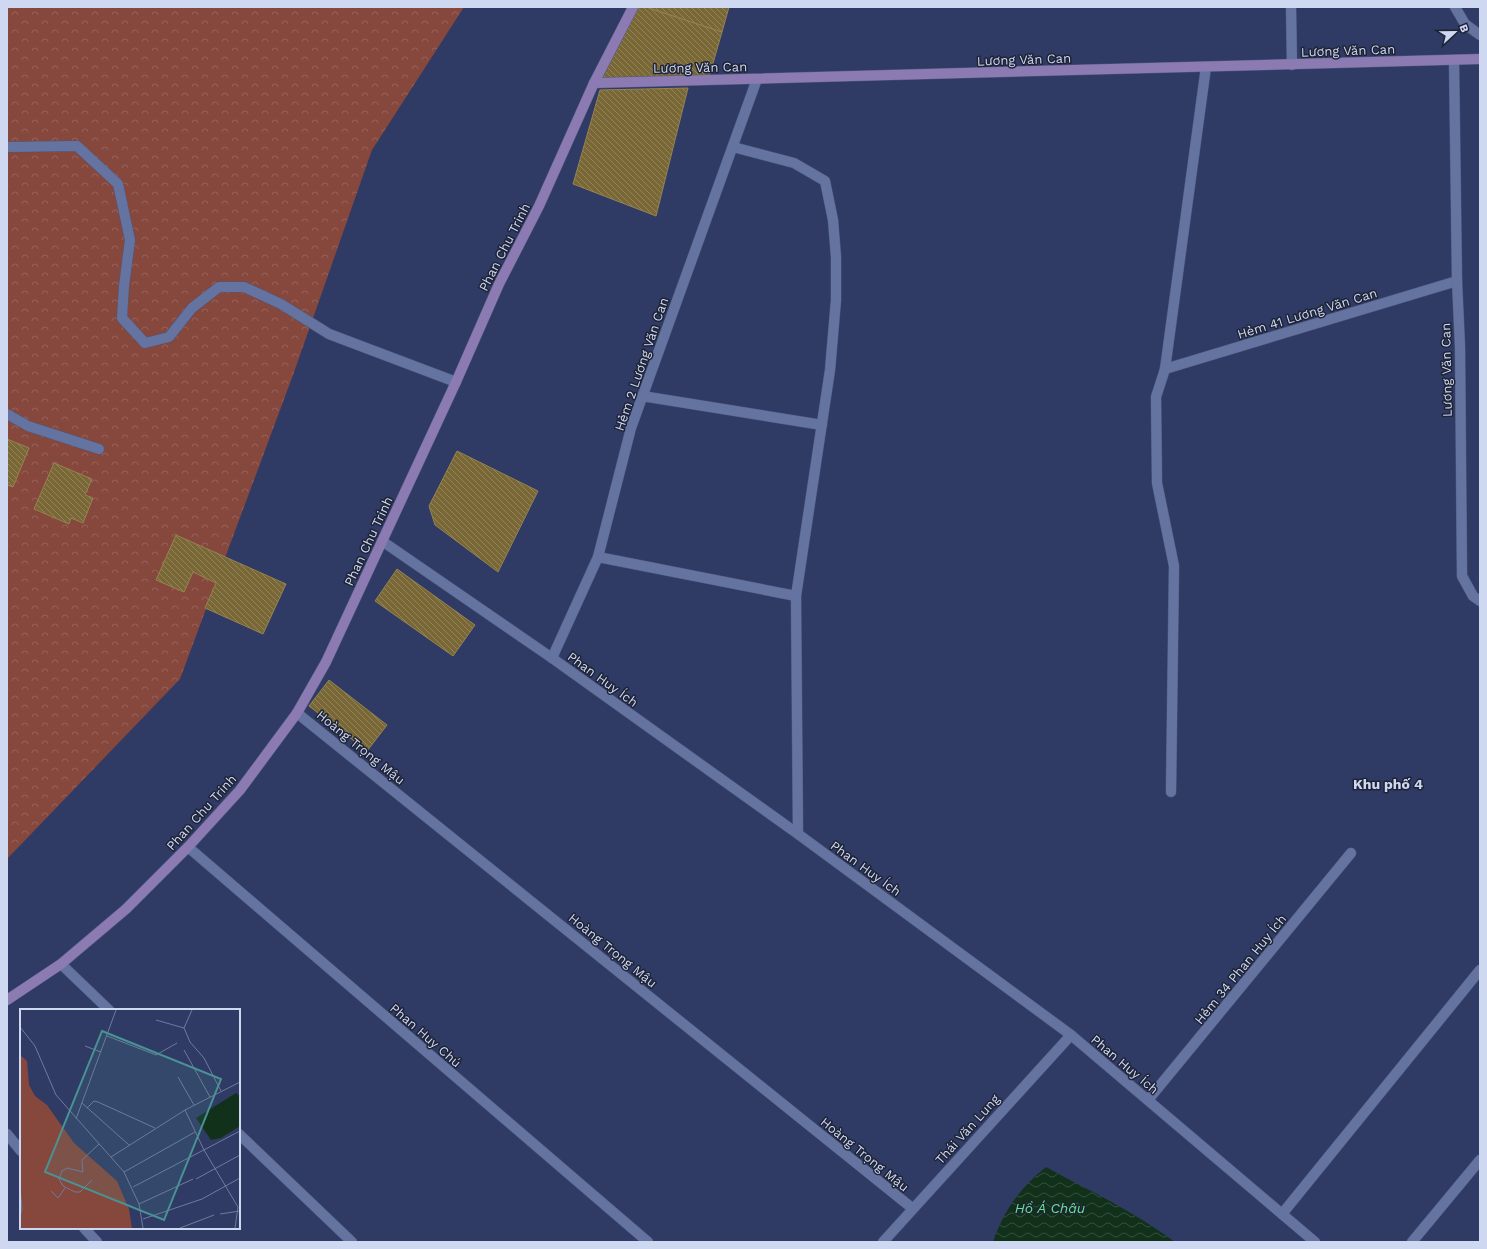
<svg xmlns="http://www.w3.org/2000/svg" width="1487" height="1249" font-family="'Work Sans',sans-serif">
	<defs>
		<pattern id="forest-crowns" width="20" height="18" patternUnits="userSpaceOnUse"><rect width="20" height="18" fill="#86473d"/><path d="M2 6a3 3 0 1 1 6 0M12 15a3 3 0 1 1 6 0" fill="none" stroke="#96615a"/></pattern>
		<pattern id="water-waves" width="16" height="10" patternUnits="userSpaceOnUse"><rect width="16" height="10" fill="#12311b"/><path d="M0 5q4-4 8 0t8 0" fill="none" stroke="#334e3d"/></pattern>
		<pattern id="building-back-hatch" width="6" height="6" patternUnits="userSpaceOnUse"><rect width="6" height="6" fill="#796835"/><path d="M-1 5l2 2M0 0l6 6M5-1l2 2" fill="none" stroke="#91845d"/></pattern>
	</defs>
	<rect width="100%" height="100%" fill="#2f3b64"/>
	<path fill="url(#forest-crowns)" d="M7,7H464L372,150L293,375L180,679L7,859Z"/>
	<path fill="url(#water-waves)" d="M1046,1167C1090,1191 1135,1212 1175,1242H993C1004,1210 1020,1188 1046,1167Z"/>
	<g fill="url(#building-back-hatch)" stroke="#95834f">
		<path d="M639,7H646L722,32L709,77L600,79Z"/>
		<path d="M646,7H729L722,32Z"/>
		<path d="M688,88L656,216L573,184L600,90Z"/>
		<path d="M7,439L29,448L13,487L7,485Z"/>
		<path d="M457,451L538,491L498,572L435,525L429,506Z"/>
		<path d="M54,463L92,479L85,495L93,498L83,523L71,518L69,524L34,509Z"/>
		<path d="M176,535L286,584L263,634L205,608L216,583L193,572L184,592L156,580Z"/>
		<path d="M397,569L475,625L453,656L375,601Z"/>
		<path d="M329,680L387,725L367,751L309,706Z"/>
	</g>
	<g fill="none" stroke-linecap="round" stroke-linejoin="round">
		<defs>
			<g id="lane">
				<path d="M1455,7L1465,24L1480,35"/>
				<path d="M1165,369L1457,281"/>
				<path d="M642,396L822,425"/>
				<path d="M598,557L796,596"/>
				<path d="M1171,792L1174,566L1157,483L1156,397L1165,369L1206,67"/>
			</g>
			<g id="street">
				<path d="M1291,7L1292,65"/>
				<path d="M1454,60L1457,281L1460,347L1462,576L1473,596L1480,601"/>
				<path d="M7,147L77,146L118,184L130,240L124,286L122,318L145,343L169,337L192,308L219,287H244L281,304L329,334L456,382"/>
				<path d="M733,147L794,163L825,181L833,220L836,257V300L830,370L796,596L798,834"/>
				<path d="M7,414L28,426L99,449"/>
				<path d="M382,541L552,658L798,834L1071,1035L1315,1242"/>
				<path d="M552,658L598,557L631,428L757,79"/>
				<path d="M297,713L912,1208"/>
				<path d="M188,847L648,1242"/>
				<path d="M61,964L109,1010"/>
				<path d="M1148,1100L1351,853"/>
				<path d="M7,1134L21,1151"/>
				<path d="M239,1134L352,1242"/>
				<path d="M1282,1214L1480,970"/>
				<path d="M84,1228L97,1242"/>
				<path d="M883,1242L1071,1035"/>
				<path d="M1412,1242L1480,1160"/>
			</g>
			<g id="secondary">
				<path d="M594,83L1480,59"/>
				<path d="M7,1000L61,964L126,909L188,847L240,790L297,713L326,662L456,382L499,284L539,206L594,83L633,7"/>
			</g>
		</defs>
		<use href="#lane" stroke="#4e587a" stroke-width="11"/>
		<use href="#street" stroke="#4e587a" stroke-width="11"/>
		<use href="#secondary" stroke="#4e587a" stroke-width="11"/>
		<use href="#lane" stroke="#6573a1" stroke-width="10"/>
		<use href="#street" stroke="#6573a1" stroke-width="10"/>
		<use href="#secondary" stroke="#8c7ab3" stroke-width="10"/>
	</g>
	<g text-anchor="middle" stroke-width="3" stroke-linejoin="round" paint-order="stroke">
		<g font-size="13" fill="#cfd8f1" stroke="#1e2336">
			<text transform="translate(1348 50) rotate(-2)" y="5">Lương Văn Can</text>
			<text transform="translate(1024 59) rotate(-2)" y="5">Lương Văn Can</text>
			<text transform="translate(700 67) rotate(-1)" y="5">Lương Văn Can</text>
			<text transform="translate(504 247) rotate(-63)" y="5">Phan Chu Trinh</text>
			<text transform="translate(1307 313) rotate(-17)" y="5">Hẻm 41 Lương Văn Can</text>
			<text transform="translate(641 364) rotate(-71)" y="5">Hẻm 2 Lương Văn Can</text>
			<text transform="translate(1446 370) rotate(-91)" y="5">Lương Văn Can</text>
			<text transform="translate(368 541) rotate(-65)" y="5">Phan Chu Trinh</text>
			<text transform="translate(603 679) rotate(36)" y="5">Phan Huy Ích</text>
			<text transform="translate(361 747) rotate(39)" y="5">Hoàng Trọng Mậu</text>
			<text transform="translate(201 812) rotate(-48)" y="5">Phan Chu Trinh</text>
			<text transform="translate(866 868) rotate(36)" y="5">Phan Huy Ích</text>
			<text transform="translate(613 950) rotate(39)" y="5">Hoàng Trọng Mậu</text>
			<text transform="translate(1240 969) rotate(-51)" y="5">Hẻm 34 Phan Huy Ích</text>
			<text transform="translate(426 1035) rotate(41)" y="5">Phan Huy Chú</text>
			<text transform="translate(1125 1064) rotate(40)" y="5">Phan Huy Ích</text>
			<text transform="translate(967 1129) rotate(-48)" y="5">Thái Văn Lung</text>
			<text transform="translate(865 1154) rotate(39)" y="5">Hoàng Trọng Mậu</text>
		</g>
		<g font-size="14" font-weight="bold" fill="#cfd8f1" stroke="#1e2336">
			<text x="1388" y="789">Khu phố 4</text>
		</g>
		<g font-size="14" font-style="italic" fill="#66e48b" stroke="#1e2336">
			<text x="1050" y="1213">Hồ Á Châu</text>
		</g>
	</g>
	<g transform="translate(20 1009)">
		<rect width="220" height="220" fill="#2f3b64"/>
		<path d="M0,46L7,52L9,76L15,87L27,96L54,134L97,172L109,200L112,219H0Z" fill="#86473d"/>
		<path d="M216,84L220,87V117L201,129L191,131L176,109Z" fill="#12311b"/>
		<path fill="none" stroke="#6f7a9c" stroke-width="1" d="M172,1L164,19L170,33L184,49L201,82M136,11L164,19M0,18L15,37L36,86L104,163L119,195L123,219M87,27L136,46L157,34M65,37L81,43M164,41L190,88M158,68L174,96M62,94L109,136M67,99L74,92L78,93L135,119M165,101L184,141L218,198L215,219M56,110L96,1M91,148L165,101L220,73M104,163L175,123M176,170L220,146M72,171L60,183H55L43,177L39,170L42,162L47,159L63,163L62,151L79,135M0,178L2,200L0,207M113,178L220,122M31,182L38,189L45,179M119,195L173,170M200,205L220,202M123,210L182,190L220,169M160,219L194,206"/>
		<path fill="#499395" fill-opacity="0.15" stroke="#499395" stroke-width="2" d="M82,22L201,70L144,211L25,163Z"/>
		<rect width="220" height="220" fill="none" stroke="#cfd8f1" stroke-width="2"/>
	</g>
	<rect width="1487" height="1249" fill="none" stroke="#cfd8f1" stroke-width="16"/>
	<g transform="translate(1455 32) rotate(68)" stroke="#1e2336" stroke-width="3" paint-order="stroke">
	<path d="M0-3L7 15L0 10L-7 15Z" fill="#cfd8f1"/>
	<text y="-6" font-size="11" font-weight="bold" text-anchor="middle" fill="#cfd8f1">B</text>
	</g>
</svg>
